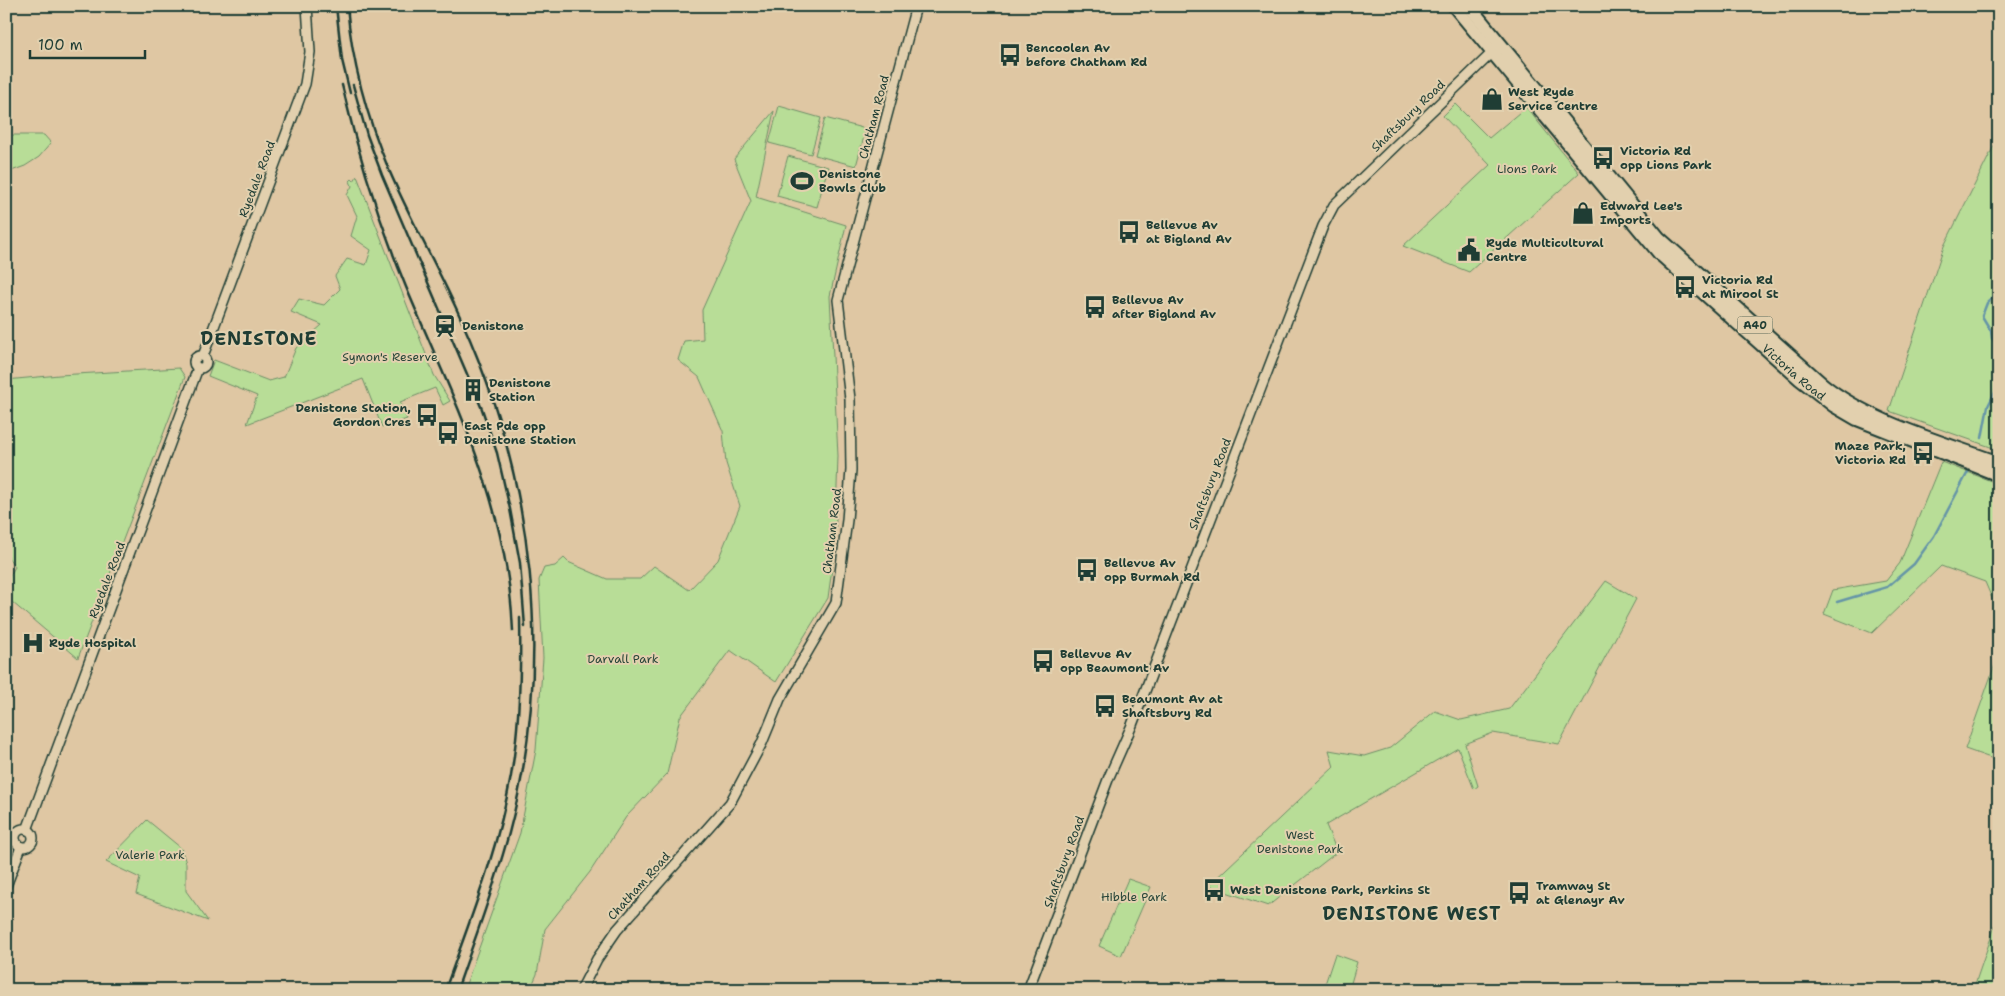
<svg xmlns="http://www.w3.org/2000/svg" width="2005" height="996" font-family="'Shantell Sans',sans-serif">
	<rect width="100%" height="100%" fill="#dfc7a3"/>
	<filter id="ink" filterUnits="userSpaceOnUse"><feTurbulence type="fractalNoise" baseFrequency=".02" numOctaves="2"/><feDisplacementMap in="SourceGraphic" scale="10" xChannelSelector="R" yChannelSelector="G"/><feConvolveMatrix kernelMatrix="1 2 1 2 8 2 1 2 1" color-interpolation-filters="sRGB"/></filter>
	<g filter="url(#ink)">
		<g fill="#b8dd97" stroke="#6c8d66">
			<path d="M1455,104L1489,138L1526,107L1579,173L1469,272L1403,246L1490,165L1443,116Z"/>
			<path d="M779,106L821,118L811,154L769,143Z"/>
			<path d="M774,111L756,197L846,225L830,296L838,456L835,546L828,598L776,682L730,650L680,717L667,774L626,817L590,872L545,929L537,974L530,990H464L520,833L536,750L543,658L539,580L544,568L555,566L564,558L568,562L607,579H640L654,566L689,590L718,560L740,506L726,463L723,431L699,377L678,360L684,341L703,339L702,310L751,201L734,159Z"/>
			<path d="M825,118L866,129L856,166L815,155Z"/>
			<path d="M6,135H44L51,143L39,157L25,166L6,173Z"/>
			<path d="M1999,136V450L1889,411L1944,246Z"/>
			<path d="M788,156L828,167L817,207L777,196Z"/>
			<path d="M357,176L434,375L450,401L443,405L435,388L400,402L407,419L382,427L363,379L247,424L257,396L208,376L214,360L269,381L284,377L296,348L322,325L291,312L299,299L324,305L340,289L335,276L347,259L366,265L371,250L351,236L357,216L347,195L352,186L350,181L352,179L354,181Z"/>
			<path d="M179,368L185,377L78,658L6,597V582L15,567L6,554V380L59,375Z"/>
			<path d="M1941,462L1999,484V615L1985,582L1941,566L1872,633L1824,614L1833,590L1886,581L1900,563Z"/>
			<path d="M1606,581L1636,599L1559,744L1493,733L1465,744L1478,786L1474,789L1458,748L1326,825L1337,852L1268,906L1208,886L1334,767L1329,750L1364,756L1390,748L1435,711L1461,720L1509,709Z"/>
			<path d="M1999,653V761L1965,749Z"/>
			<path d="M147,820L181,848L186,863V891L208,921L136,894L140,878L106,862Z"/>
			<path d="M1128,879L1151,887L1121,956L1099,946Z"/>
			<path d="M1999,917V990H1973L1996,923Z"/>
			<path d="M1335,954L1357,962L1349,990H1323Z"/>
		</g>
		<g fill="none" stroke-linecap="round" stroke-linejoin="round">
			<g stroke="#6595a7" stroke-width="2.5">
				<path d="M1999,292L1987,303L1982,316L1991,331L1992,338L1999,350"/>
				<path d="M1982,438L1988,406L1999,384"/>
				<path d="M1837,602L1887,587L1914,564L1934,536L1968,472"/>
			</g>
			<defs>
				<g id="minor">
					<circle cx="200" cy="362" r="6"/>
					<path d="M203,356L305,84L310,52L307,6"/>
					<circle cx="24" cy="838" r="9"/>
					<path d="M27,830L198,368"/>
					<path d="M6,886L21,847"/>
					<path d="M581,990L597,959L617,930L730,803L762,743L780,699L836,603L847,520L851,470L850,399L838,300L916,6"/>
					<path d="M1028,990L1109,777L1132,725L1323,226L1334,205L1496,49"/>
				</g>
				<g id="highway">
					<path id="s1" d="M1454,6L1659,253L1800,379L1833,405L1857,419L1999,475"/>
					<path d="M1469,6L1659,238L1822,384C1868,422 1942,442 1999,463"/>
				</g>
			</defs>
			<use href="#minor" stroke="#1f3d34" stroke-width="12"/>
			<use href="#highway" stroke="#1f3d34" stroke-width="16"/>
			<use href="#minor" stroke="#e2d0ae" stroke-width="9"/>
			<use href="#highway" stroke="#e2d0ae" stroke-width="12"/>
			<g stroke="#1f3d34" stroke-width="2.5">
				<path d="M336,6L342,60L350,93"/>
				<path d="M347,6C352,63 367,118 389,170C411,221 439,269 461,319C534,480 555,661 509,833C495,886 475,938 457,990"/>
				<path d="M342,85C358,154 379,221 406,287C454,401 508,503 513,631"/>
				<path d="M353,85L367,135L382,175L482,409L497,453L510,509L520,563L525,627"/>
				<path d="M445,990C470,920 498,850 511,776C520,724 521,671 520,618"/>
			</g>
		</g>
	</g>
	<defs>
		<symbol id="bus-bare" viewBox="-9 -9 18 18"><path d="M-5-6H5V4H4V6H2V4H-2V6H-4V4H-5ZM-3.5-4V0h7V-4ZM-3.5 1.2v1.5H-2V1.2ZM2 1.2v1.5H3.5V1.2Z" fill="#1f3d34" stroke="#e2d0ae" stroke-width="2.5" paint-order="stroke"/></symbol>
		<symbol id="shop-bare" viewBox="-9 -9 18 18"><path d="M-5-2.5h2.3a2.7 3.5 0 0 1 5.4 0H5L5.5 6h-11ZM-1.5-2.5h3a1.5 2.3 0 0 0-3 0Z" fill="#1f3d34" stroke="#e2d0ae" stroke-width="2.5" paint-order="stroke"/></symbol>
		<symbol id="stadium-bare" viewBox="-9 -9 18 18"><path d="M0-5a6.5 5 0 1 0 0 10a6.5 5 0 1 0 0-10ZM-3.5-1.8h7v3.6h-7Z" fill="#1f3d34" stroke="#e2d0ae" stroke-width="2.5" paint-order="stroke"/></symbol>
		<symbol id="civic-bare" viewBox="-9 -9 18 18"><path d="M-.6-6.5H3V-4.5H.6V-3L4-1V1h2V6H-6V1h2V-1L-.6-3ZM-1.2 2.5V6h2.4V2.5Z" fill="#1f3d34" stroke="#e2d0ae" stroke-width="2.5" paint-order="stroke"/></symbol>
		<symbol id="station-bare" viewBox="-9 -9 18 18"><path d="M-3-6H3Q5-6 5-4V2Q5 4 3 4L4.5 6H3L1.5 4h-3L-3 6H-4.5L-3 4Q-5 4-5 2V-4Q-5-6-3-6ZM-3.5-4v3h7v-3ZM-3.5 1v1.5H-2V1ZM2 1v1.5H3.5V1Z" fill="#1f3d34" stroke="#e2d0ae" stroke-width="2.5" paint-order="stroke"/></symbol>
		<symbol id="building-bare" viewBox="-9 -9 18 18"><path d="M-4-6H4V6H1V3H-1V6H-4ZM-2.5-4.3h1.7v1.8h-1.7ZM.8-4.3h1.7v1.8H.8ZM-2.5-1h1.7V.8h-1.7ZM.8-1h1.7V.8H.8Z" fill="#1f3d34" stroke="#e2d0ae" stroke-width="2.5" paint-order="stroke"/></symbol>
		<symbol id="hospital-bare" viewBox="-9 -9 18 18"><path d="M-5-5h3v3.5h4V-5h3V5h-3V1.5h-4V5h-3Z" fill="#1f3d34" stroke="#e2d0ae" stroke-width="2.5" paint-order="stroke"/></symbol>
	</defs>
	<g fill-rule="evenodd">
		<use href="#bus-bare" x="994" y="39" width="32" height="32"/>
		<use href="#shop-bare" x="1476" y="83" width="32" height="32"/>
		<use href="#bus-bare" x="1587" y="142" width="32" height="32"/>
		<use href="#stadium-bare" x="786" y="165" width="32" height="32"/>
		<use href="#shop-bare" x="1567" y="197" width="32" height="32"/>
		<use href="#bus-bare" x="1113" y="216" width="32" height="32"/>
		<use href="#civic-bare" x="1453" y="234" width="32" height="32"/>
		<use href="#bus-bare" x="1669" y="271" width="32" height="32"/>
		<use href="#bus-bare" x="1079" y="291" width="32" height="32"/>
		<use href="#station-bare" x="429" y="310" width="32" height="32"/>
		<use href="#building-bare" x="457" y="374" width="32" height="32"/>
		<use href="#bus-bare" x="411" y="399" width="32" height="32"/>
		<use href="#bus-bare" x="432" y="417" width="32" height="32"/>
		<use href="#bus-bare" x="1907" y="437" width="32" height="32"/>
		<use href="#bus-bare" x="1071" y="554" width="32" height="32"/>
		<use href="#hospital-bare" x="17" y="627" width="32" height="32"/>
		<use href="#bus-bare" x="1027" y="645" width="32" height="32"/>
		<use href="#bus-bare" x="1089" y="690" width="32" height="32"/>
		<use href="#bus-bare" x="1198" y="874" width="32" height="32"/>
		<use href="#bus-bare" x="1503" y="877" width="32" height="32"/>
	</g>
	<g text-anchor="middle" stroke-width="4" stroke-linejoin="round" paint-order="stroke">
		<rect fill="#e2d0ae" stroke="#5a6959" stroke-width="1" x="1737.5" y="316.5" width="35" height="17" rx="4"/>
		<g font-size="11" font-weight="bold" fill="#1f3d34">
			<text x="1755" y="329">A40</text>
		</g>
		<g font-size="12" font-weight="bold" fill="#1f3d34" stroke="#e2d0ae" text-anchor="start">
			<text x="1026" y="52">Bencoolen Av<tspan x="1026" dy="14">before Chatham Rd</tspan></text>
			<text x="1508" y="96">West Ryde<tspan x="1508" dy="14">Service Centre</tspan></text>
			<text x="1620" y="155">Victoria Rd<tspan x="1620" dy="14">opp Lions Park</tspan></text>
			<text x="819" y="178">Denistone<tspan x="819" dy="14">Bowls Club</tspan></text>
			<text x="1600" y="210">Edward Lee's<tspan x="1600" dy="14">Imports</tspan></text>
			<text x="1146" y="229">Bellevue Av<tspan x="1146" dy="14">at Bigland Av</tspan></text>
			<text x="1486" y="247">Ryde Multicultural<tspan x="1486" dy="14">Centre</tspan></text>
			<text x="1702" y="284">Victoria Rd<tspan x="1702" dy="14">at Mirool St</tspan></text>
			<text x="1112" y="304">Bellevue Av<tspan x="1112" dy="14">after Bigland Av</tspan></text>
			<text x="462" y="330">Denistone</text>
			<text x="489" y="387">Denistone<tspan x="489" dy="14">Station</tspan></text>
			<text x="411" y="412" text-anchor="end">Denistone Station,<tspan x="411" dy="14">Gordon Cres</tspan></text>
			<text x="464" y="430">East Pde opp<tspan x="464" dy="14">Denistone Station</tspan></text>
			<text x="1906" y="450" text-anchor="end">Maze Park,<tspan x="1906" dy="14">Victoria Rd</tspan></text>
			<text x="1104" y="567">Bellevue Av<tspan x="1104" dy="14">opp Burmah Rd</tspan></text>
			<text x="49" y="647">Ryde Hospital</text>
			<text x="1060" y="658">Bellevue Av<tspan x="1060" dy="14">opp Beaumont Av</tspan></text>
			<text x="1122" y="703">Beaumont Av at<tspan x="1122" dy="14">Shaftsbury Rd</tspan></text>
			<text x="1536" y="890">Tramway St<tspan x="1536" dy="14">at Glenayr Av</tspan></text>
			<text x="1230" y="894">West Denistone Park, Perkins St</text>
		</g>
		<g font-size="12" fill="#1f3d34" stroke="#e2d0ae">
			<text transform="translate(1408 116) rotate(-44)" y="4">Shaftsbury Road</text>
			<text transform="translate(874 117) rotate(-75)" y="4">Chatham Road</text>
			<text transform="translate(257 179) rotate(-69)" y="4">Ryedale Road</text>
			<text dy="4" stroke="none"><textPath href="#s1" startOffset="501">Victoria Road</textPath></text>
			<text transform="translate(1210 484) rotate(-69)" y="4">Shaftsbury Road</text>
			<text transform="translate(832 531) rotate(-83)" y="4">Chatham Road</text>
			<text transform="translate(107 580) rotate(-69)" y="4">Ryedale Road</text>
			<text transform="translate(1064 862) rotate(-70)" y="4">Shaftsbury Road</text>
			<text transform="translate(639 886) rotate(-48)" y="4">Chatham Road</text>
		</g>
		<g font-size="12" fill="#274539" stroke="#e2d0ae">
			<text x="1527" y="173">Lions Park</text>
			<text x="390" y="361">Symon's Reserve</text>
			<text x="623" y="663">Darvall Park</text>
			<text x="1300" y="839">West<tspan x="1300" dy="14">Denistone Park</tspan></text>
			<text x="150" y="859">Valerie Park</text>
			<text x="1134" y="901">Hibble Park</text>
		</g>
		<g font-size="18" font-weight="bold" letter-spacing="1" fill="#1f3d34" stroke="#e2d0ae">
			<text x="259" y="345">DENISTONE</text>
			<text x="1412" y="920">DENISTONE WEST</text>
		</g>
	</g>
	<rect width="2005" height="996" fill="none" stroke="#e2d0ae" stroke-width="25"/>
	<rect x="12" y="12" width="1980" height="971" fill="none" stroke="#1f3d34" stroke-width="2" filter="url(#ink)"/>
	<path d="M30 50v8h115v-8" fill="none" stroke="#1f3d34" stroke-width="2.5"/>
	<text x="38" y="50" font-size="15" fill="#1f3d34" stroke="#e2d0ae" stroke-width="4" paint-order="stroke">100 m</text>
</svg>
